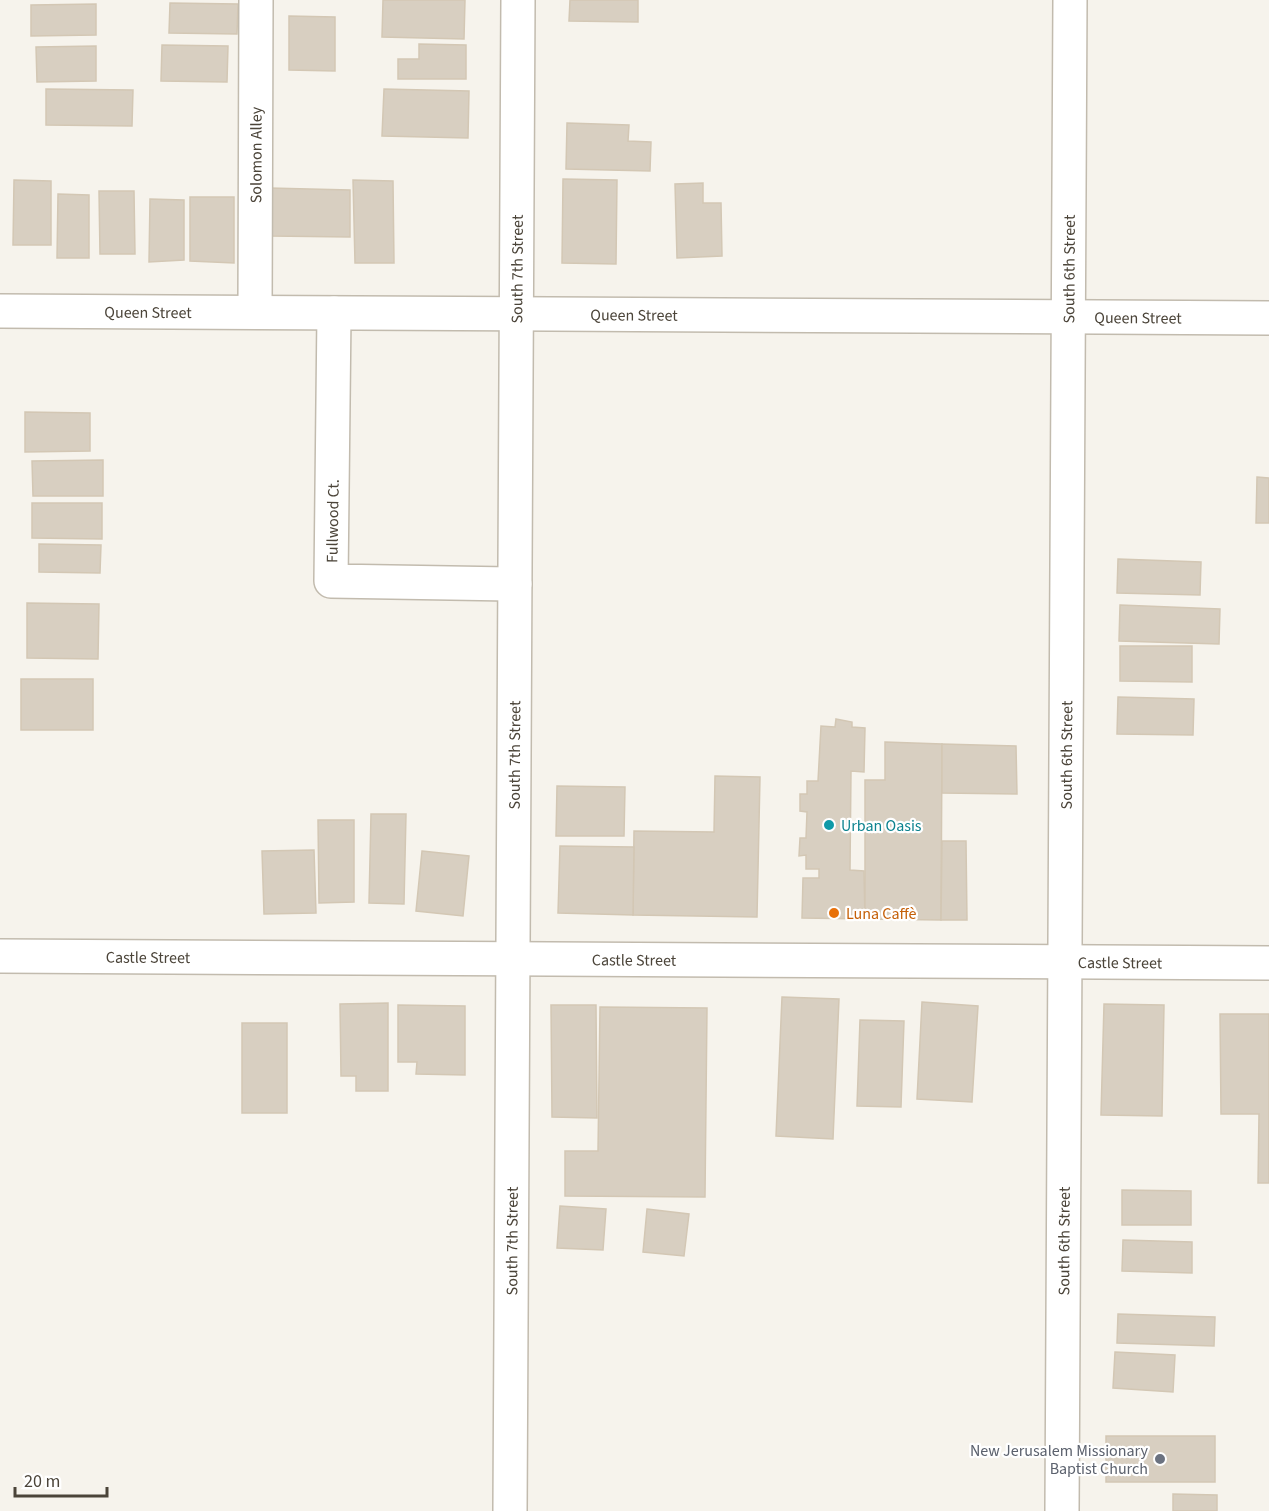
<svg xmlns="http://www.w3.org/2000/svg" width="1269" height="1511" font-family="'Source Sans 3',sans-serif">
	<rect width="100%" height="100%" fill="#f6f3ec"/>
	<g fill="#d8cfc1" stroke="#d3c7b4" stroke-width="1.5">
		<path d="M383,0H465L464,39L382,37Z"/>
		<path d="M570,0H638V22L569,21Z"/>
		<path d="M170,3L238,4L237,34L169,33Z"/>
		<path d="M96,4V35L31,36V5Z"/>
		<path d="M289,16L335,17V71L289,70Z"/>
		<path d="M419,44L466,45V79H398V59H419Z"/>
		<path d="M162,45L228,46L227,82L161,81Z"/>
		<path d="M96,46V81L37,82L36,47Z"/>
		<path d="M46,89L133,90L132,126L46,125Z"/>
		<path d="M384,89L469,91L468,138L382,136Z"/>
		<path d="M567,123L629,125L628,141L651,142L650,171L566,169Z"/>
		<path d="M563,179L617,180L616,264L562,263Z"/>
		<path d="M14,180L51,181V245H13Z"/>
		<path d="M353,180L393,181L394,263H355Z"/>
		<path d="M703,183V203H721L722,256L677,258L675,184Z"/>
		<path d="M269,188L350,190V237L270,236Z"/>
		<path d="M99,191H134L135,254H100Z"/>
		<path d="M58,194L89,195V258H57Z"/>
		<path d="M190,197H234V263L190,261Z"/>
		<path d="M150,199L184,200V260L149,262Z"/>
		<path d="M25,412L90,413V451L25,452Z"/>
		<path d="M103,460V496H33L32,461Z"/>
		<path d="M1257,477L1269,478V523H1256Z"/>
		<path d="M32,503H102V539L32,538Z"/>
		<path d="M39,544L101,545L100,573L39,572Z"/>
		<path d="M1118,559L1201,562L1200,595L1117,593Z"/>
		<path d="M27,603L99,604L98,659L27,658Z"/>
		<path d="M1120,605L1220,609L1219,644L1119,641Z"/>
		<path d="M1120,646H1192V682L1120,681Z"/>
		<rect x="21" y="679" width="72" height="51"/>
		<path d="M1118,697L1194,699L1193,735L1117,734Z"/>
		<path d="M836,719L852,722V727L865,728L864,772L851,771L850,870L864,871L865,919L802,918L803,878H819V869H806V855L799,856L800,838H806L807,812L800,811V794H807V781H818L821,726L835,727Z"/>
		<path d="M885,742L942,744L941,920L865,919V780H885Z"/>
		<path d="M942,744L1016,746L1017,794L942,793Z"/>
		<path d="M715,776L760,777L757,917L633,915L634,831L714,832Z"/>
		<path d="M557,786L625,787L624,836H556Z"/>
		<path d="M371,814H406L404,904L369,903Z"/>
		<path d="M318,820H354V902L319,903Z"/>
		<path d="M942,841H966L967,920H941Z"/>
		<path d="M560,846L634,847L633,915L558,913Z"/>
		<path d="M314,850L316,913L264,914L262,851Z"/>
		<path d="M422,851L469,856L463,916L416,911Z"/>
		<path d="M782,997L839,999L833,1139L776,1136Z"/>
		<path d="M922,1002L978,1006L972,1102L917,1099Z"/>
		<path d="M388,1003V1091H356V1076H341L340,1004Z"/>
		<path d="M1104,1004L1164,1005L1162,1116L1101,1115Z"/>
		<path d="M398,1005L465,1006V1075L416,1074L417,1062H398Z"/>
		<path d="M551,1005H596L597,1118L552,1117Z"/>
		<path d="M600,1007L707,1008L705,1197L565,1196V1151H598Z"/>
		<path d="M1220,1014H1269V1183H1258L1259,1114H1221Z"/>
		<path d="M860,1020L904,1021L901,1107L857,1106Z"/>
		<rect x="242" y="1023" width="45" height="90"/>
		<path d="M1122,1190L1191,1191V1225H1122Z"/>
		<path d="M560,1206L606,1209L603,1250L557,1248Z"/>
		<path d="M647,1209L689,1214L684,1256L643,1252Z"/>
		<path d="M1123,1240L1192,1242V1273L1122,1271Z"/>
		<path d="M1118,1314L1215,1317L1214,1346L1117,1343Z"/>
		<path d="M1115,1352L1175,1355L1173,1392L1113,1388Z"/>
		<rect x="1106" y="1436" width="109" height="46"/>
		<path d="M1173,1494L1217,1495V1511H1173Z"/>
	</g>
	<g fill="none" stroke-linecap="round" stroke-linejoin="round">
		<defs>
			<g id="minor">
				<path id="s1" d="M0,311L1269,318"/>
				<path id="s2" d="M255,311L256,0"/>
				<path d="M334,313L331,581L515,584"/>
				<path id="s3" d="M0,956L1269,963"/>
				<path id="s4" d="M510,1511L518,0"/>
				<path id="s5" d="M1062,1511L1070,0"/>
			</g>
		</defs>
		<use href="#minor" stroke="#c2bbae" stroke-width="36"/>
		<use href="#minor" stroke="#fff" stroke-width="33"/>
	</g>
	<circle fill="#0f9aa8" stroke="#fff" stroke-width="2" cx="829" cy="825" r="6"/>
	<circle fill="#e8710a" stroke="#fff" stroke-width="2" cx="834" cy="913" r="6"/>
	<circle fill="#6b7280" stroke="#fff" stroke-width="2" cx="1160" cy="1459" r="6"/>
	<g text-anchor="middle" stroke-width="4.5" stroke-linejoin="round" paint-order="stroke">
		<g font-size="16" fill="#4b4439" stroke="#fff">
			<text dy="6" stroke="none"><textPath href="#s2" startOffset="156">Solomon Alley</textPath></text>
			<text dy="6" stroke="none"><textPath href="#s4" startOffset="1242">South 7th Street</textPath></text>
			<text dy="6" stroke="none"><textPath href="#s5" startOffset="1242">South 6th Street</textPath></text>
			<text dy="6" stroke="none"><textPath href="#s1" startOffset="148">Queen Street</textPath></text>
			<text dy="6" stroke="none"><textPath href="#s1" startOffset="634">Queen Street</textPath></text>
			<text dy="6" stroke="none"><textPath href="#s1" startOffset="1138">Queen Street</textPath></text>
			<text transform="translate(332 521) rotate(-89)" y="6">Fullwood Ct.</text>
			<text dy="6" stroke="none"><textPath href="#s4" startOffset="756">South 7th Street</textPath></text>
			<text dy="6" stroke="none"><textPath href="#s5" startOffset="756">South 6th Street</textPath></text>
			<text dy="6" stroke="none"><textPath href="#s3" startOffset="148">Castle Street</textPath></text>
			<text dy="6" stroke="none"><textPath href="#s3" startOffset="634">Castle Street</textPath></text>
			<text dy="6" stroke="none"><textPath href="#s3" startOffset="1120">Castle Street</textPath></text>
			<text dy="6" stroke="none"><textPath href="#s4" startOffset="270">South 7th Street</textPath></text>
			<text dy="6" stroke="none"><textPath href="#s5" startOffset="270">South 6th Street</textPath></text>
		</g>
		<g font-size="16" fill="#0d838f" stroke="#fff" text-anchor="start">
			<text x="841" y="831">Urban Oasis</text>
		</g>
		<g font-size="16" fill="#c56008" stroke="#fff" text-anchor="start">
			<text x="846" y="919">Luna Caffè</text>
		</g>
		<g font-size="16" fill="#5b616d" stroke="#fff" text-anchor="end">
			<text x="1148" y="1456">New Jerusalem Missionary<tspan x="1148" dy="18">Baptist Church</tspan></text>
		</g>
	</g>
	<path d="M15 1487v9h92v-9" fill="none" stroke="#4b4439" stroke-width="3"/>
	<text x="24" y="1487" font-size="18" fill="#4b4439" stroke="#ffffff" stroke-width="4.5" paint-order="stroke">20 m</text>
</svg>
